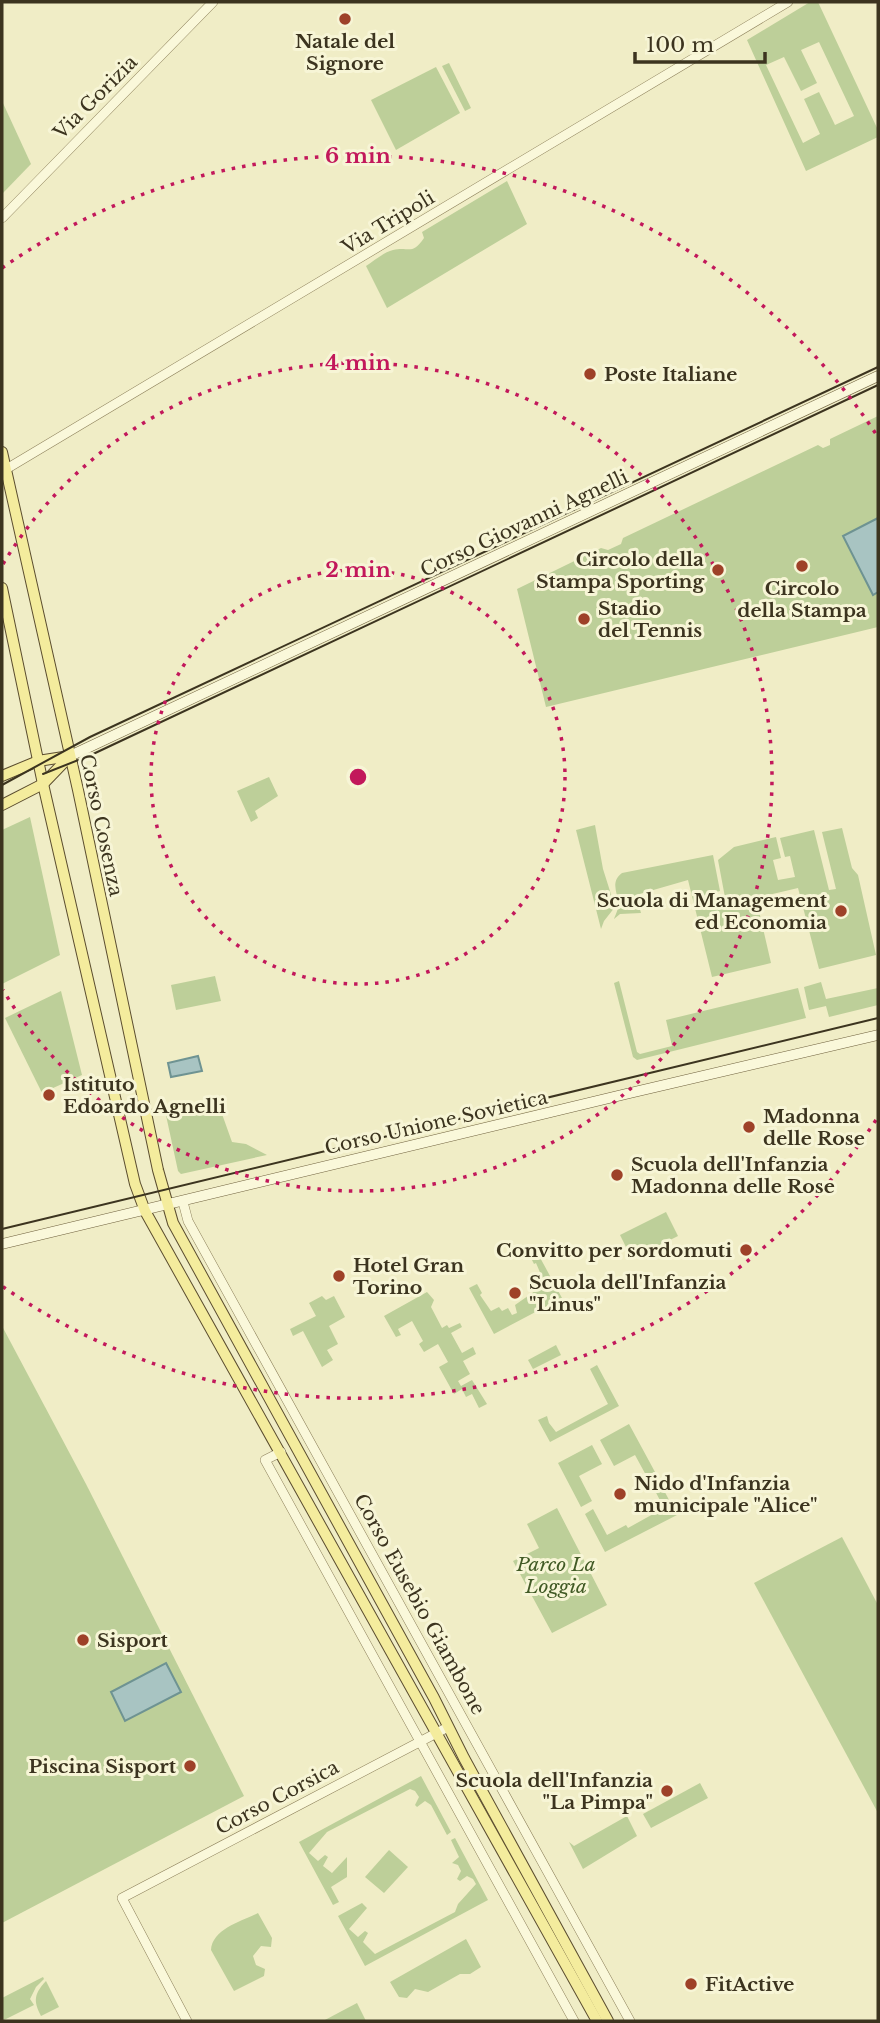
<svg xmlns="http://www.w3.org/2000/svg" width="880" height="2023" font-family="'Libre Baskerville',serif">
	<rect width="100%" height="100%" fill="#f0edc6"/>
	<g fill="#bdcf99" fill-rule="evenodd">
		<path d="M810,2H818L878,130V137L806,171L747,40ZM819,42L854,116L835,125L819,92L804,99L820,134L803,143L766,65L784,57L801,91L817,83L801,50Z"/>
		<path d="M449,63L471,108L465,111L442,66Z"/>
		<path d="M436,67L460,113L396,150L371,100Z"/>
		<path d="M2,101L31,164L2,194Z"/>
		<path d="M507,181L527,224L387,308L366,266C374,261 384,252 393,250C409,246 412,256 424,238L422,232Z"/>
		<path d="M878,416V627L546,707L517,589L601,548L608,550L621,544L623,538L818,445L823,448L830,445V439Z"/>
		<path d="M269,777L278,796L255,811L258,818L251,822L237,791Z"/>
		<path d="M30,817L60,955L2,984V830Z"/>
		<path d="M595,825L603,869L615,907L604,921L601,929L576,830Z"/>
		<path d="M842,828L852,868L858,875L876,955L819,969L798,888L756,898L771,963L712,977L688,880L636,895L641,913L620,914L614,919C615,916 618,910 618,907C619,893 609,883 622,873L713,855L720,891L710,894L712,906L724,904L727,908L718,860L734,847L776,837L781,858L773,860L778,880L795,877L790,856L785,857L780,838L814,830L829,890L836,889L822,832Z"/>
		<path d="M215,976L221,1001L176,1010L171,985Z"/>
		<path d="M619,981L637,1052L640,1054L672,1046L666,1020L798,988L806,1018L637,1060L633,1057L614,983Z"/>
		<path d="M821,982L826,999L878,988V1005L829,1017L826,1006L809,1010L804,987Z"/>
		<path d="M61,991L82,1075L42,1093L5,1018Z"/>
		<path d="M183,1103L222,1114L232,1142L246,1144L267,1155L181,1174L178,1171L164,1106Z"/>
		<path d="M666,1212L678,1236L632,1259L620,1235Z"/>
		<path d="M537,1252L562,1298L494,1334L469,1288L477,1284L482,1293L480,1295L491,1311L499,1307L502,1311L508,1308L512,1315L517,1313L515,1305L545,1284L536,1263L534,1264L530,1256Z"/>
		<path d="M427,1292L434,1300L431,1307L442,1328L447,1325L449,1328L460,1323L462,1327L451,1333L462,1353L473,1347L476,1354L463,1361L470,1374L458,1381L461,1386L472,1380L487,1404L479,1408L472,1394L466,1397L462,1389L454,1394L439,1367L448,1362L438,1344L424,1352L419,1344L423,1341L412,1321L398,1329L401,1335L396,1337L384,1316Z"/>
		<path d="M322,1296L326,1300L334,1296L345,1317L329,1326L338,1344L327,1350L333,1360L322,1367L303,1331L293,1336L290,1329L316,1316L309,1303Z"/>
		<path d="M2,1326L86,1484L244,1796L2,1923Z"/>
		<path d="M556,1345L561,1355L533,1369L528,1360Z"/>
		<path d="M597,1365L619,1406L550,1442L538,1420L547,1416L549,1423L556,1432L608,1404L590,1369Z"/>
		<path d="M629,1424L655,1472L647,1477L635,1455L614,1466L600,1440Z"/>
		<path d="M592,1445L602,1464L579,1476L592,1501L581,1507L558,1463Z"/>
		<path d="M659,1481L677,1515L605,1552L585,1514L593,1509L607,1535L626,1525L628,1528L664,1508L652,1485Z"/>
		<path d="M557,1508L607,1605L552,1633L513,1561L539,1548L527,1524Z"/>
		<path d="M842,1537L878,1605V1813L754,1583Z"/>
		<path d="M421,1776L451,1832L447,1835L431,1805L425,1801L417,1807L415,1805L419,1797L415,1791L410,1789L327,1832L309,1853L318,1861L325,1855L328,1857L323,1866L332,1873L347,1857V1877L331,1887L339,1902L333,1905L299,1842Z"/>
		<path d="M700,1783L708,1798L651,1828L643,1814Z"/>
		<path d="M627,1816L637,1836L583,1869L569,1842L574,1846Z"/>
		<path d="M455,1838L488,1900L365,1966L338,1916L362,1903L367,1908L349,1929L358,1937L365,1931L368,1933L363,1942L375,1954L455,1912L458,1904L476,1884L473,1879L467,1876L460,1881L457,1879L461,1871L458,1865L452,1863L459,1857L451,1840Z"/>
		<path d="M389,1850L408,1867L384,1893L365,1877Z"/>
		<path d="M258,1913L272,1938L271,1947L261,1946L253,1956L256,1965L265,1969L264,1976L234,1991L211,1950C212,1929 242,1921 258,1913Z"/>
		<path d="M466,1939L481,1967L470,1974H460L428,1992L415,1989L407,1998L399,1997L390,1982Z"/>
		<path d="M43,1977L44,1979L36,1987L30,1999L34,2005L2,2021V1998Z"/>
		<path d="M46,1981L59,2007L41,2016C33,2001 34,1994 46,1981Z"/>
		<path d="M357,2003L366,2021H323Z"/>
	</g>
	<g fill="#a8c4c2" stroke="#6e9392" stroke-width="2">
		<path d="M878,518V592L873,595L843,536Z"/>
		<path d="M198,1056L202,1071L171,1077L168,1063Z"/>
		<path d="M166,1663L181,1692L125,1721L111,1692Z"/>
	</g>
	<g fill="none" stroke-linecap="round" stroke-linejoin="round">
		<defs>
			<g id="tertiary">
				<path d="M2,218L213,2"/>
				<path d="M3,471L788,2"/>
				<path d="M183,1202L188,1221L630,2021"/>
				<path d="M281,1452L265,1460L574,2021"/>
				<path d="M187,2021L122,1898L448,1727"/>
			</g>
			<g id="secondary">
				<path d="M70,756L878,376"/>
				<path d="M2,1244L630,1093L878,1035"/>
			</g>
			<g id="primary">
				<path d="M2,452L78,790L158,1170L173,1223L434,1698L464,1758L608,2021"/>
				<path d="M2,588L43,784L135,1184L145,1211L597,2021"/>
				<path d="M2,776L38,761L70,756"/>
				<path d="M2,805L43,784L70,756"/>
			</g>
		</defs>
		<use href="#tertiary" stroke="#8d805b" stroke-width="10"/>
		<use href="#secondary" stroke="#6f613e" stroke-width="11"/>
		<use href="#primary" stroke="#5b4d2f" stroke-width="12"/>
		<use href="#tertiary" stroke="#faf8da" stroke-width="9"/>
		<use href="#secondary" stroke="#faf8da" stroke-width="10"/>
		<use href="#primary" stroke="#f4ec9d" stroke-width="10"/>
		<g stroke="#3c341f" stroke-width="2">
			<path d="M43,774L91,755L878,385"/>
			<path d="M2,785L90,737L878,367"/>
			<path d="M2,1229L878,1018"/>
		</g>
	</g>
	<g fill="none" stroke="#c2185b" stroke-width="3.5" stroke-dasharray="3.5 7">
		<circle cx="358" cy="777" r="207"/>
		<path d="M3 564A414 414 0 1 1 3 990"/>
		<path d="M876 1120A621 621 0 0 1 2 1286M2 268A621 621 0 0 1 876 434"/>
	</g>
	<g fill="#9e4128" stroke="#f7f5d6" stroke-width="2.5">
		<circle cx="345" cy="19" r="7"/>
		<circle cx="590" cy="374" r="7"/>
		<circle cx="802" cy="566" r="7"/>
		<circle cx="718" cy="570" r="7"/>
		<circle cx="584" cy="619" r="7"/>
		<circle cx="841" cy="911" r="7"/>
		<circle cx="49" cy="1095" r="7"/>
		<circle cx="749" cy="1127" r="7"/>
		<circle cx="617" cy="1175" r="7"/>
		<circle cx="746" cy="1250" r="7"/>
		<circle cx="339" cy="1276" r="7"/>
		<circle cx="515" cy="1293" r="7"/>
		<circle cx="620" cy="1494" r="7"/>
		<circle cx="83" cy="1640" r="7"/>
		<circle cx="190" cy="1766" r="7"/>
		<circle cx="667" cy="1791" r="7"/>
		<circle cx="691" cy="1984" r="7"/>
	</g>
	<g text-anchor="middle" stroke-width="6" stroke-linejoin="round" paint-order="stroke">
		<g font-size="19" font-weight="bold" fill="#3c341f" stroke="#f7f5d6" text-anchor="start">
			<text x="345" y="48" text-anchor="middle">Natale del<tspan x="345" dy="22">Signore</tspan></text>
			<text x="604" y="381">Poste Italiane</text>
			<text x="704" y="566" text-anchor="end">Circolo della<tspan x="704" dy="22">Stampa Sporting</tspan></text>
			<text x="802" y="595" text-anchor="middle">Circolo<tspan x="802" dy="22">della Stampa</tspan></text>
			<text x="598" y="615">Stadio<tspan x="598" dy="22">del Tennis</tspan></text>
			<text x="827" y="907" text-anchor="end">Scuola di Management<tspan x="827" dy="22">ed Economia</tspan></text>
			<text x="63" y="1091">Istituto<tspan x="63" dy="22">Edoardo Agnelli</tspan></text>
			<text x="763" y="1123">Madonna<tspan x="763" dy="22">delle Rose</tspan></text>
			<text x="631" y="1171">Scuola dell'Infanzia<tspan x="631" dy="22">Madonna delle Rose</tspan></text>
			<text x="732" y="1257" text-anchor="end">Convitto per sordomuti</text>
			<text x="353" y="1272">Hotel Gran<tspan x="353" dy="22">Torino</tspan></text>
			<text x="529" y="1289">Scuola dell'Infanzia<tspan x="529" dy="22">"Linus"</tspan></text>
			<text x="634" y="1490">Nido d'Infanzia<tspan x="634" dy="22">municipale "Alice"</tspan></text>
			<text x="97" y="1647">Sisport</text>
			<text x="176" y="1773" text-anchor="end">Piscina Sisport</text>
			<text x="653" y="1787" text-anchor="end">Scuola dell'Infanzia<tspan x="653" dy="22">"La Pimpa"</tspan></text>
			<text x="705" y="1991">FitActive</text>
		</g>
		<g font-size="19" fill="#3c341f" stroke="#f7f5d6">
			<text transform="translate(95 97) rotate(-45)" y="7">Via Gorizia</text>
			<text transform="translate(388 222) rotate(-31)" y="7">Via Tripoli</text>
			<text transform="translate(524 523) rotate(-25)" y="7">Corso Giovanni Agnelli</text>
			<text transform="translate(102 825) rotate(78)" y="7">Corso Cosenza</text>
			<text transform="translate(436 1122) rotate(-13)" y="7">Corso Unione Sovietica</text>
			<text transform="translate(420 1604) rotate(61)" y="7">Corso Eusebio Giambone</text>
			<text transform="translate(277 1797) rotate(-28)" y="7">Corso Corsica</text>
		</g>
		<g font-size="19" font-style="italic" fill="#415a25" stroke="#f7f5d6">
			<text x="556" y="1571">Parco La<tspan x="556" dy="22">Loggia</tspan></text>
		</g>
	</g>
	<circle cx="358" cy="777" r="10" fill="#c2185b" stroke="#f7f5d6" stroke-width="3.5"/>
	<g font-size="21" text-anchor="middle" font-weight="bold" fill="#c2185b" stroke="#f7f5d6" stroke-width="6" stroke-linejoin="round" paint-order="stroke">
		<text x="358" y="163">6 min</text>
		<text x="358" y="370">4 min</text>
		<text x="358" y="577">2 min</text>
	</g>
	<rect width="880" height="2023" fill="none" stroke="#3c341f" stroke-width="7"/>
	<path d="M635 52v10h130v-10" fill="none" stroke="#3c341f" stroke-width="3.5"/>
	<text x="646" y="52" font-size="21" fill="#3c341f" stroke="#f7f5d6" stroke-width="5" paint-order="stroke">100 m</text>
</svg>
